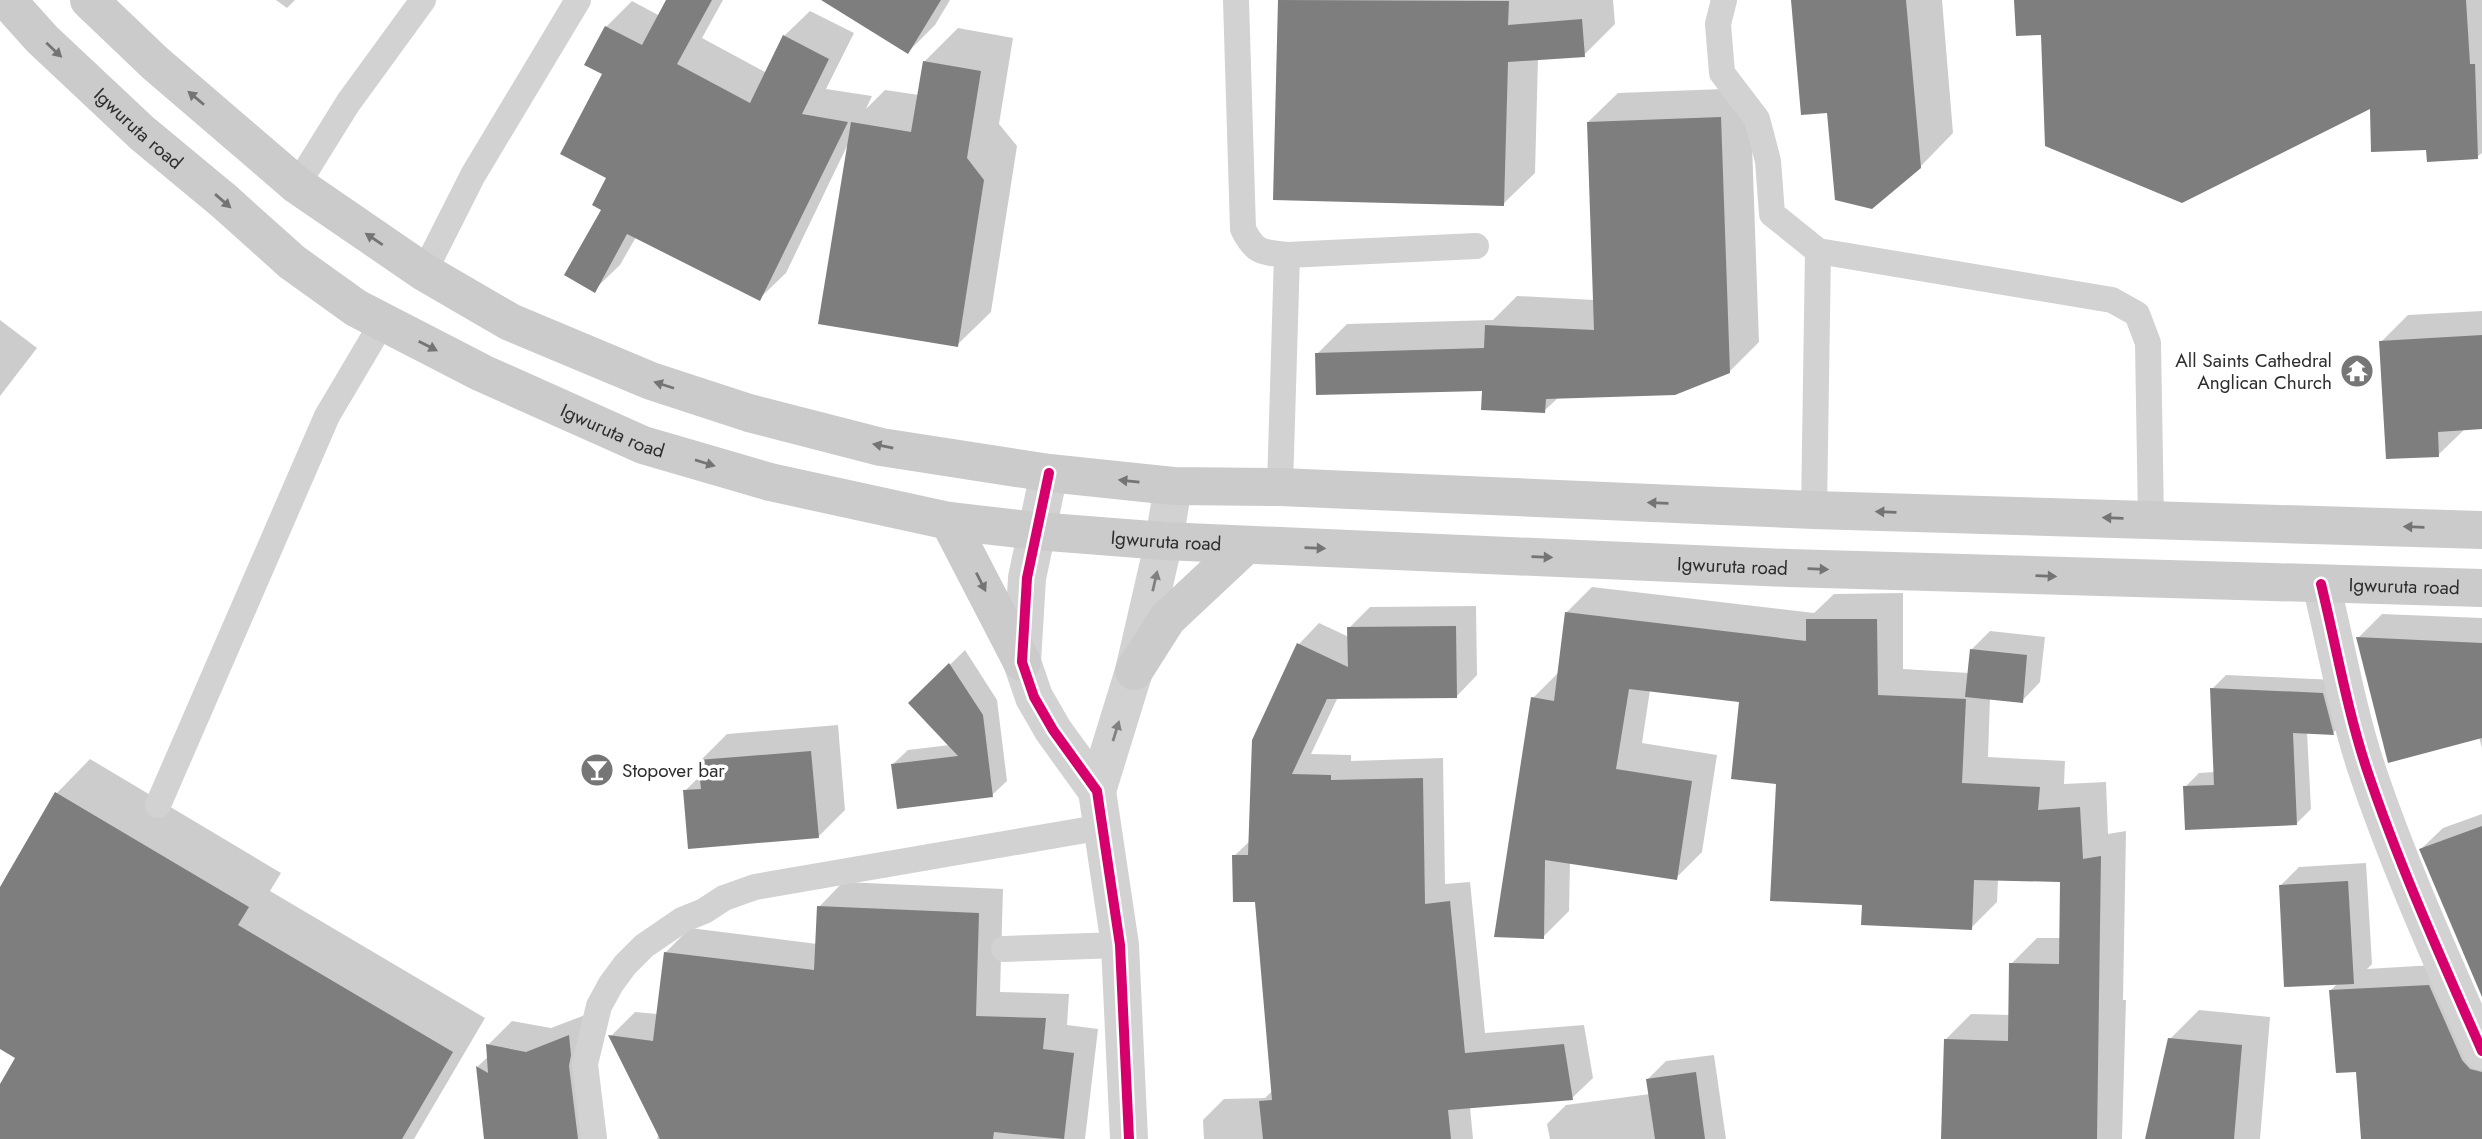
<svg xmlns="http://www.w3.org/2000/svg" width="2482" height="1139" font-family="Jost,sans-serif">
	<rect width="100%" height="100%" fill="#fff"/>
	<g fill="#0003">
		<path d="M276,0H295L287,8Z"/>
		<path d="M668,0H723L702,38L767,73L784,36L810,11L854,33L826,89L872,96L866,109L885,90L919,95L924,62L958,28L1013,38L999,124L1017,146L991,312L957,345L847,146L786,273L760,298L636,237L620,265L594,290L608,177L604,73L606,27L632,1L660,16Z"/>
		<path d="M832,0H950L935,25L908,52Z"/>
		<path d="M1280,0H1613L1615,24L1584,55L1538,58L1535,173L1503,204L1275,199Z"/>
		<path d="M1793,0H1942L1953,133L1920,167L1829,111Z"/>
		<path d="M2016,0H2482V153L2477,157L2427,148L2371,106L2043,33Z"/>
		<path d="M1750,88L1759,342L1729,372L1559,397L1544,411L1484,389L1317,354L1347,324L1493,320L1517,296L1594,300L1588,122L1618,93Z"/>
		<path d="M2482,311V428L2465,429L2438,455L2381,342L2408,315Z"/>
		<path d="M0,320L37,348L0,396Z"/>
		<path d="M1592,587L1814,613L1834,594L1903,593V669L1969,673L1971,650L1990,631L2045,637L2040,682L2022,701L1990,698L1988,757L2065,761L2064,784L2106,782L2108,834L2126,831L2123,1000H2126L2122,1139H1943L1945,1040L1971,1014L2010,1015L2011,964L2037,938H2061L2062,880L1998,879L1997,902L1971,928L1864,904L1778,782L1741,700L1650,690L1642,743L1717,755L1702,852L1676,878L1570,862L1569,911L1543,937L1533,698L1559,672L1566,613Z"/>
		<path d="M1476,606L1477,675L1457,696L1338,697L1311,754L1351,755V761L1443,758L1445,884L1470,882L1485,1033L1584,1025L1593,1078L1572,1098L1470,1107L1473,1139H1204L1203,1120L1224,1099L1265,1098L1273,1090L1256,900L1234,856L1251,840L1299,644L1319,623L1349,637V628L1370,607Z"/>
		<path d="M2382,614L2482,618V748L2479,737L2358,638Z"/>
		<path d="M965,650L997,700L1007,781L992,795L893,764L908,750L950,745L911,703Z"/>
		<path d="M2226,675L2337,680L2347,719L2333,733L2307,732L2311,809L2297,823L2185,787L2199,773L2215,772L2212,689Z"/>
		<path d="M838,725L845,810L818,837L685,791L701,775L700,761L727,734Z"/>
		<path d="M90,759L281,873L270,891L485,1018L414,1139H0V1087L17,1058L0,1047V898L3,885L57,793Z"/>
		<path d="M2482,814V991L2421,849L2443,828Z"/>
		<path d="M2366,863L2372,964L2367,969L2450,964L2482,1037V1121L2429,1139H2363L2358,1070L2330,991L2338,983L2281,885L2299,867Z"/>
		<path d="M843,882L1003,889L1000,992L1069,994L1067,1025L1098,1029L1085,1139H657L659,1133L611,1036L635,1012L658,1014L665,953L690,928L817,944L819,907Z"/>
		<path d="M2199,1010L2270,1017L2260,1139H2147L2170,1039Z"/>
		<path d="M593,1012V1040L607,1139H485L478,1066L489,1056L488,1045L512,1021L551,1028Z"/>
		<path d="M1714,1055L1726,1139H1550L1547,1124L1566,1105L1650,1094L1648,1079L1666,1061Z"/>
	</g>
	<g fill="#7e7e7e">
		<path d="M666,0H712L677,64L750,103L783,35L829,59L802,114L848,122L760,301L627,234L595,293L564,275L601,210L592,205L606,178L560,154L602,74L584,65L605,26L642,45Z"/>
		<path d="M821,0H941L908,54Z"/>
		<path d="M1278,0L1509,1L1508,25L1582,19L1585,57L1508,62L1504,206L1273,200Z"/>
		<path d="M1791,0H1906L1921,168L1872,209L1835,200L1827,113L1801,115Z"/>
		<path d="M2014,0H2466L2470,64H2475L2478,159L2427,162L2426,150L2371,152L2370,109L2182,203L2045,146L2041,35L2016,36Z"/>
		<path d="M923,61L981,71L967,158L984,180L958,347L818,324L851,122L911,132Z"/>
		<path d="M1721,117L1730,373L1675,395L1546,399L1545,413L1481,410L1482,391L1316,395L1315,353L1484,348L1485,325L1594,330L1587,122Z"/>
		<path d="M2482,335V429L2438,432L2439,457L2386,459L2379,341Z"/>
		<path d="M1565,612L1806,641V619H1877L1878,695L1966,699L1962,783L2040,787L2038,810L2080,807L2083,859L2101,856L2097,1139H1941L1944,1039L2008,1041L2009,963L2059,964L2060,882L1974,880L1972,930L1861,925L1862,905L1770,901L1776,784L1731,779L1739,702L1629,689L1616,769L1692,781L1677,880L1545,860L1544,939L1494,937L1531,697L1554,701Z"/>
		<path d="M1456,626L1457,698L1327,699L1292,774L1331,775V780L1423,778L1425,904L1450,901L1465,1053L1564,1044L1573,1100L1448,1110L1451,1139H1263L1259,1101L1272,1100L1255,902H1233L1232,855H1248L1252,740L1297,643L1348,667L1347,627Z"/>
		<path d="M2356,637L2482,643V738L2388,763Z"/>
		<path d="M1970,649L2027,655L2023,703L1965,697Z"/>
		<path d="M949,663L983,715L993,797L897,809L891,764L958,756L908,703Z"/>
		<path d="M2210,688L2323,693L2334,735L2293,733L2297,825L2185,830L2183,786L2214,785Z"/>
		<path d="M811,751L819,838L688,849L683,790L701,789L698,760Z"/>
		<path d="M55,792L249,907L238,925L453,1052L402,1139H0V1084L15,1058L0,1049V887Z"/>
		<path d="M2482,826V997L2419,849Z"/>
		<path d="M2348,881L2354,984L2284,987L2279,885Z"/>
		<path d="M817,906L979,913L976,1016L1046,1018L1043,1049L1074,1053L1064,1139L994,1132L993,1139H660L608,1035L653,1041L664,952L814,970Z"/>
		<path d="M2429,985L2462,1060L2470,1069L2482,1072V1139H2361L2356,1072L2336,1073L2329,990Z"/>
		<path d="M569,1035L571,1055L569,1066L578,1139H484L476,1066L488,1073L486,1044L526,1052Z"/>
		<path d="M2168,1038L2242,1045L2234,1139H2145Z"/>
		<path d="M1696,1072L1705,1139H1655L1646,1079Z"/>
	</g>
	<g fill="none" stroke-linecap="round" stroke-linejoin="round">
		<g stroke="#d2d2d2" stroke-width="26">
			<path d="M1236,0L1243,229C1255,253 1261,252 1287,255"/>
			<path d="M1724,0L1718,24L1722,73L1757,119L1768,161L1772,214L1818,251L2112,300L2137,314L2148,343L2151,520"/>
			<path d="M297,185L348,103L423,0"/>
			<path d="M424,272L473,175L578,0"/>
			<path d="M1280,487L1287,255L1476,246"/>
			<path d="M1814,510L1818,251"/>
			<path d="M158,805L327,416L382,323"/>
			<path d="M1004,949L1120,945"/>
			<path d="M594,1139L585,1064L599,1006L611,984L625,965L644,946L682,920L704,911L724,898L755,887L1103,827"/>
		</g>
		<path stroke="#d2d2d2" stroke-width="38" d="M2321,584C2336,645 2347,710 2367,770C2399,865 2441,958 2482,1051"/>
		<g stroke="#d2d2d2" stroke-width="38">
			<path d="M1049,473L1027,578L1022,662L1034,697L1053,730L1097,791L1120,945L1129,1139"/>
			<path d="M1097,791L1134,671L1164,541L1173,486"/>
		</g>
		<g stroke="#cbcbcb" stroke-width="38">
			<path id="s1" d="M7,0L42,39L142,133L224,201L292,262L356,308L482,373L643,445L770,482L949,521L1036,531L1164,541L1788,568L2482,588"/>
			<path d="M89,0L155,63L297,185L424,272L510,322L651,381L749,413L881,447L1049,473L1173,486L1280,487L1814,510L2482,530"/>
			<path d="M949,521L1022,662"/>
			<path d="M1134,671L1167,619L1246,545"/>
		</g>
		<defs>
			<g id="cycleway">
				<path d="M1049,473L1027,578L1022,662L1034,697L1053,730L1097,791L1120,945L1129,1139"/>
				<path d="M2321,584C2336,645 2347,710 2367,770C2399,865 2441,958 2482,1051"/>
			</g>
		</defs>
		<use href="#cycleway" stroke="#fff" stroke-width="15"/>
		<use href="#cycleway" stroke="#d6006c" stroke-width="10"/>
	</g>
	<defs><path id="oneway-solid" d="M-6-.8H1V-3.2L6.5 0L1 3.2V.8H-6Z" transform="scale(1.75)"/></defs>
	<g fill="#747474">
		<use href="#oneway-solid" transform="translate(54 50) rotate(43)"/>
		<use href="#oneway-solid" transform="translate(196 98) rotate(-140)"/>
		<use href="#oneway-solid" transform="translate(223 201) rotate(41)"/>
		<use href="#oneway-solid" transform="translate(374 239) rotate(-146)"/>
		<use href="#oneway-solid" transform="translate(428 346) rotate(27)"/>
		<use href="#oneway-solid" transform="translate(664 385) rotate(-162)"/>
		<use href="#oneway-solid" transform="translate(883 446) rotate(-168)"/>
		<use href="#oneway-solid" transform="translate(705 463) rotate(17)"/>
		<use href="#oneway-solid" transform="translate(1129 481) rotate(-174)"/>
		<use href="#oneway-solid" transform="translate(1658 503) rotate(-178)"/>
		<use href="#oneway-solid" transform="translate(1886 512) rotate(-178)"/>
		<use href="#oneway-solid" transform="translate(2113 518) rotate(-178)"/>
		<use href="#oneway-solid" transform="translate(2414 527) rotate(-178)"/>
		<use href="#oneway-solid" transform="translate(1315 548) rotate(2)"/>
		<use href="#oneway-solid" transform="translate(1542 557) rotate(2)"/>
		<use href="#oneway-solid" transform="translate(1818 569) rotate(2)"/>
		<use href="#oneway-solid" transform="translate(2046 576) rotate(2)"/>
		<use href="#oneway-solid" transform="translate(981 582) rotate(63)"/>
	</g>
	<g fill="#808080">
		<use href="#oneway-solid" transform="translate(1155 581) rotate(-77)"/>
		<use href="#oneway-solid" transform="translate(1116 731) rotate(-73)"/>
	</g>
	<defs>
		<symbol id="temple-disc" viewBox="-11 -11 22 22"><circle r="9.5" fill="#767676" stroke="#fff"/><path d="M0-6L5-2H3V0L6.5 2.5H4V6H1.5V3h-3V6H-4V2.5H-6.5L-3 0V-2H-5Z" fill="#fff"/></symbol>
		<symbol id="bar-disc" viewBox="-11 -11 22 22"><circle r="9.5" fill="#767676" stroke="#fff"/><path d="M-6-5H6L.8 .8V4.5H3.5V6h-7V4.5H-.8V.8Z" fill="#fff"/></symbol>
	</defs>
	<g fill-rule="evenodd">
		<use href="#temple-disc" x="2338" y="352" width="38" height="38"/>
		<use href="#bar-disc" x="578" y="751" width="38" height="38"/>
	</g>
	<g text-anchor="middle" stroke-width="7" stroke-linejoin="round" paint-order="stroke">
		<g font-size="19" fill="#2d2d2d" stroke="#fff">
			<text dy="7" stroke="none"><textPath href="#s1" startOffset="184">Igwuruta road</textPath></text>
			<text dy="7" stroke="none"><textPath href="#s1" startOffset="751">Igwuruta road</textPath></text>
			<text dy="7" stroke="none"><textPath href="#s1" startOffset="1318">Igwuruta road</textPath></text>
			<text dy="7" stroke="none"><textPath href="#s1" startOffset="1885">Igwuruta road</textPath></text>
			<text dy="7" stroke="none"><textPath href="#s1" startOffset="2557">Igwuruta road</textPath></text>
		</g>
		<g font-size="19" fill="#2d2d2d" stroke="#fff" text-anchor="end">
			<text x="2332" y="367">All Saints Cathedral<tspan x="2332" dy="22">Anglican Church</tspan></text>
			<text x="622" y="777" text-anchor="start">Stopover bar</text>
		</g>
	</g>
</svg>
